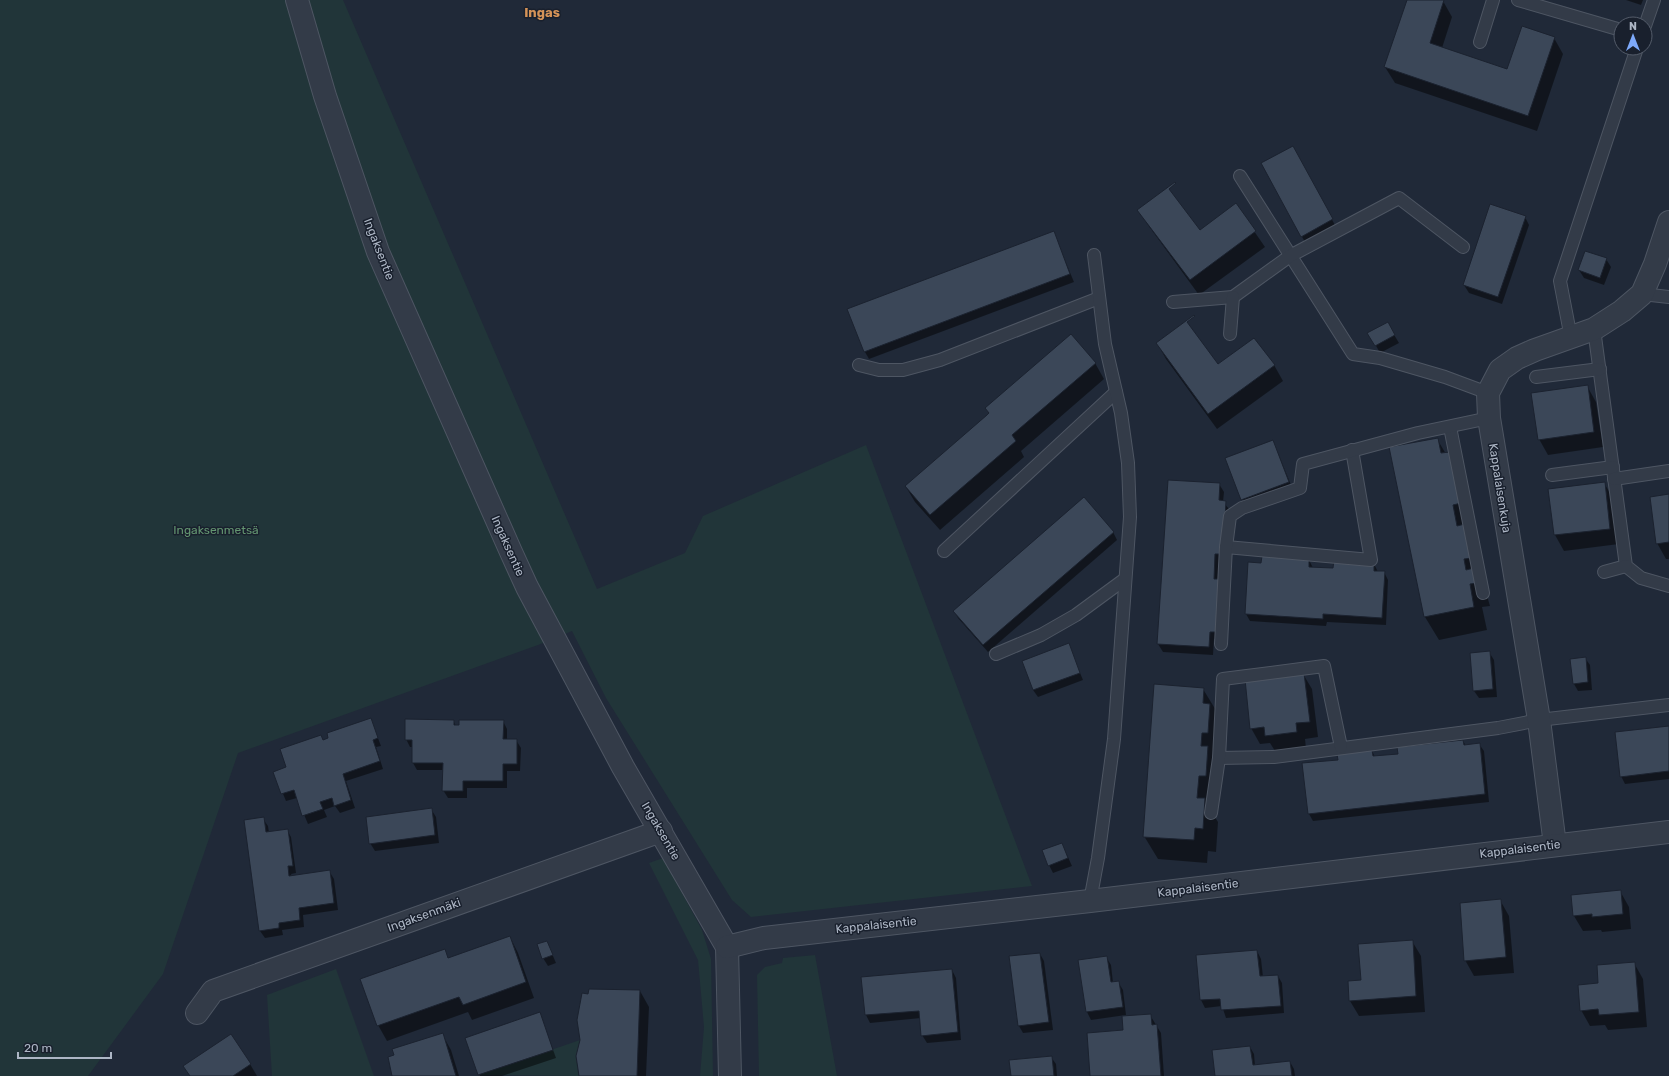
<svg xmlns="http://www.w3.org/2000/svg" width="1669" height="1076" font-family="Rubik,sans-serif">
	<rect width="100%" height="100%" fill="#202938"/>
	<g fill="#213539">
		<path d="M0,0H343L597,589L685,553L703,516L866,445L1032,886L751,917L732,900L606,698L572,631L538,645L238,753L163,974L88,1076H0Z"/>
		<path d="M663,858L702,930L711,959L713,1076H700L704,1027L698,960L649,863Z"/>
		<path d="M815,955L837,1076H759L757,975L765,967L782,963L783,958Z"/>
		<path d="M336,969L374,1076H272L267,995Z"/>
		<path d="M580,1040L576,1056L579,1076L478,1075Z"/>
	</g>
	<g fill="#0007">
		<path d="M1408,0L1443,1L1452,17L1442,48L1508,70L1554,38L1563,54L1537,131L1395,83L1385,67Z"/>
		<path d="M1626,0H1643L1641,5Z"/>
		<path d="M1297,155L1336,227L1306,244L1262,164Z"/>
		<path d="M1236,205L1265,247L1199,295L1148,225L1139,210L1200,232Z"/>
		<path d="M1525,217L1529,225L1502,304L1469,293L1464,285Z"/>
		<path d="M1053,232L1074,282L869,359L865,352Z"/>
		<path d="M1606,259L1611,267L1604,285L1584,278L1579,270Z"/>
		<path d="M1387,323L1399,343L1380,353L1369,333Z"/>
		<path d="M1157,343L1218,366L1274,365L1283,381L1217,429L1166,359Z"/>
		<path d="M1095,363L1104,379L1021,451L1024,457L940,530L915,502L906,487L990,414L986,408Z"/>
		<path d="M1587,386L1596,402L1603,447L1548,455L1539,439Z"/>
		<path d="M1437,439L1446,454L1490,606L1482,607L1487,630L1439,640L1425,617Z"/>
		<path d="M1273,441L1293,490L1246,507L1226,459Z"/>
		<path d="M1604,483L1613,498L1619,544L1564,551L1555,535L1549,489Z"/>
		<path d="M1219,484L1224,492L1223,502L1229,509L1226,561H1219L1218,580L1221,640L1214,639L1213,655L1163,652L1158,644Z"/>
		<path d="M1669,495V559H1666L1657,543Z"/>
		<path d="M1113,532L1117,540L988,652L958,618L954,611Z"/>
		<path d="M1309,560L1313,568L1334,570L1374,564L1378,572H1384L1388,580L1386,625L1327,622L1326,626L1250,621L1246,614L1262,564Z"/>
		<path d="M1068,644L1083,680L1038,697L1033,690Z"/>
		<path d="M1489,652L1494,660L1497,697L1479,698L1474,691Z"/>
		<path d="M1585,658L1590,665L1592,690L1578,691L1574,684Z"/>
		<path d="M1303,674L1312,689L1318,737L1305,739L1306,748L1275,751L1270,743L1260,744L1251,728Z"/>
		<path d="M1203,689L1217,712L1211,811L1218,822L1216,852L1208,851L1207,863L1158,859L1144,836Z"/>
		<path d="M371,720L381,746L376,747L383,769L346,781L355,808L340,813L335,806L324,810L327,817L308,824L297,798L286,801L274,772L287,768L324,741Z"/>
		<path d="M453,720L456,726L503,721L507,729V740H516L521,748L520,771H507V788H467V798H448L443,790V770H417L413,763V747H410L406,739Z"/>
		<path d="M1669,727V779L1625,784L1621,776Z"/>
		<path d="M1463,741L1466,746L1479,744L1484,751L1489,802L1313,821L1309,814L1339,761L1372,751L1375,757L1399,754Z"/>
		<path d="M431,809L436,817L439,843L375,851L370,843Z"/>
		<path d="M263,819L268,826L269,833L287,830L291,837L296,873L291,874L292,876L329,871L334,879L338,910L303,915L304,927L282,930L283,935L265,938L260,931Z"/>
		<path d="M1062,844L1072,866L1053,873L1049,865Z"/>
		<path d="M1620,891L1629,907L1631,929L1602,932L1601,930L1583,931L1574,916Z"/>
		<path d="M1500,900L1509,916L1514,973L1474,976L1465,960Z"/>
		<path d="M510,937L518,953L534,998L472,1020L468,1012L387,1041L378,1025L444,951L449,959Z"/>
		<path d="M1412,941L1421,956L1425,1012L1359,1016L1350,1001L1362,981Z"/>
		<path d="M547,942L556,963L548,966L543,958Z"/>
		<path d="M1257,951L1261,959L1263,977L1278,976L1282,983L1284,1013L1226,1018L1222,1006L1205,1008L1201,1000L1198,956Z"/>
		<path d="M1040,954L1044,961L1053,1030L1023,1033L1019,1026L1011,957Z"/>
		<path d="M1106,957L1111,965L1113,983L1118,982L1123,990L1126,1015L1091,1020L1087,1012L1080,961Z"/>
		<path d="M1634,963L1643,979L1647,1027L1608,1030L1605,1025L1590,1026L1581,1010L1599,984Z"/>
		<path d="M952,970L956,978L961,1040L927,1043L922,1035L921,1018L870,1023L866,1015L862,978Z"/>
		<path d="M640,991L649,1007L646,1076H580L582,1040Z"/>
		<path d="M540,1014L556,1058L502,1076H480L467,1039Z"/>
		<path d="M1150,1015L1161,1033L1164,1076H1091L1124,1031Z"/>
		<path d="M442,1034L451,1050L459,1076H393Z"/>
		<path d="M1250,1047L1254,1054L1255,1066L1290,1062L1294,1069L1295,1076H1216Z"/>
		<path d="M1051,1057L1056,1064L1057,1076H1012Z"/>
		<path d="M250,1064L257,1076H190L185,1067Z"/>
	</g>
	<g fill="#3b4758" stroke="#1b222f">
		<path d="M1407,0H1444L1430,43L1507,69L1522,26L1555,37L1528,116L1384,67Z"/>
		<path d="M1293,146L1333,219L1301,237L1261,163Z"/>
		<path d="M1175,182L1176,183L1169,189L1200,230L1236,203L1256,231L1190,280L1137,210Z"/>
		<path d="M1490,204L1526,216L1498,297L1463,285Z"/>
		<path d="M1054,231L1070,274L864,352L847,309Z"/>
		<path d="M1585,251L1607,258L1600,278L1578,270Z"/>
		<path d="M1194,315L1195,316L1187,322L1218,364L1254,338L1275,365L1208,414L1156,343Z"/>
		<path d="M1388,322L1395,335L1375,346L1367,333Z"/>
		<path d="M1071,334L1096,363L1012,435L1016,441L930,515L905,486L987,415L989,413L985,408Z"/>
		<path d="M1588,385L1594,432L1538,440L1531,393Z"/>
		<path d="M1438,438L1441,453L1450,452L1461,503L1453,505L1457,526L1465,524L1472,558L1464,559L1466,570L1474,568L1477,583L1470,584L1474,607L1424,617L1389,447Z"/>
		<path d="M1273,440L1289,482L1241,500L1225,458Z"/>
		<path d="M1168,480L1220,483L1219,500L1226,501L1223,554H1215L1214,579H1221L1217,632H1210L1209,647L1157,644Z"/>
		<path d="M1605,482L1610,529L1554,535L1548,489Z"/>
		<path d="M1669,494V542L1656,544L1650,497Z"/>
		<path d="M1084,497L1114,532L983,645L953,611Z"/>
		<path d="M1262,556L1309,559V567L1333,568L1334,560L1374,563V571H1385L1382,618L1323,614V619L1245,614L1248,562L1261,563Z"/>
		<path d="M1069,643L1080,673L1033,690L1022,661Z"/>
		<path d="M1490,651L1493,689L1473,691L1470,653Z"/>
		<path d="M1586,657L1588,682L1573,684L1570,659Z"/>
		<path d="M1304,673L1310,722L1296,723L1297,732L1265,736L1264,727L1250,729L1245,679Z"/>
		<path d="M1154,684L1204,688L1203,703L1210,704L1208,733H1202L1201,746H1208L1206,776H1199L1197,798H1205L1203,829L1195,828L1194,840L1143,837Z"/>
		<path d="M371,718L378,738L373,740L380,761L343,774L351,800L334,806L332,798L320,802L323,809L302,816L294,790L281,794L273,772L286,767L280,749L321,735L323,740L328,738L327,733Z"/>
		<path d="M405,719L454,720V725H459V720H504L503,739H517V764H503V781H463V791H442L443,763H412V740H405Z"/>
		<path d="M1669,726V771L1620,777L1615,732Z"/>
		<path d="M1463,740L1464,745L1480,743L1485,794L1308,814L1302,763L1338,760L1337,754L1372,750L1373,756L1398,754L1397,747Z"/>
		<path d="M432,808L435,835L369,844L366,817Z"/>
		<path d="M264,817L266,832L288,829L293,866H288L289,876L330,870L334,903L299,908L300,920L279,923V928L259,931L244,820Z"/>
		<path d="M1062,843L1068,858L1048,866L1042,850Z"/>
		<path d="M1621,890L1623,914L1592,917V914L1573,916L1571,895Z"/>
		<path d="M1501,899L1506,957L1464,961L1460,903Z"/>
		<path d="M510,936L526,982L463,1005L459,997L377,1026L360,979L445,949L448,958Z"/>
		<path d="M1413,940L1416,996L1349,1001L1348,981L1361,980L1358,944Z"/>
		<path d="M547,941L553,955L542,959L537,944Z"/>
		<path d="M1257,950L1260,976L1278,975L1281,1006L1221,1010L1220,999L1200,1000L1196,955Z"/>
		<path d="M1040,953L1049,1022L1018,1026L1009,956Z"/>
		<path d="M1107,956L1111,982L1119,981L1123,1007L1086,1012L1078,960Z"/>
		<path d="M1635,962L1639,1012L1599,1015L1598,1009L1580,1011L1578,985L1598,983L1597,965Z"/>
		<path d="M952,969L958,1032L921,1036L919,1011L865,1015L861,977Z"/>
		<path d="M589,989L640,990L637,1076H579L576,1056L580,1040L577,1020L582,993L588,994Z"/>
		<path d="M540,1012L553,1050L478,1075L465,1038Z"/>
		<path d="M1151,1014L1152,1025L1157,1024L1161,1076H1090L1087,1033L1123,1030L1122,1016Z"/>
		<path d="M443,1033L456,1076H392L388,1057L394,1055L392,1049Z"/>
		<path d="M231,1034L251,1064L233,1076H190L183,1066Z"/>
		<path d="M1250,1046L1253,1065L1290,1061L1292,1076H1215L1212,1050Z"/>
		<path d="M1052,1056L1054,1076H1011L1009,1060Z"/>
	</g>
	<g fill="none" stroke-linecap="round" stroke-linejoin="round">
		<defs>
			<g id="lane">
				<path d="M1518,0L1621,30"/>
				<path d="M1645,26L1654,0"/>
				<path d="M1480,42L1493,0"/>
				<path d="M1240,176L1353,354L1380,358L1445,377L1488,393"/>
				<path d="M1642,294L1669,297"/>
				<path d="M1173,302L1233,297L1290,256L1399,198L1463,247"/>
				<path d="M1594,329L1626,566L1641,578L1669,586"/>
				<path d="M1230,334L1233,297"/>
				<path d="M1571,338L1560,281L1637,48"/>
				<path d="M859,365L879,370H903L940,360L1099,298"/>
				<path d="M1536,377L1600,369"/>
				<path d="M1450,427L1483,593"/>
				<path d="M1552,475L1613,467"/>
				<path d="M1614,479L1669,471"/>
				<path d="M1226,547L1371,560L1352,450"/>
				<path d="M944,551L1116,392"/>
				<path d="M1604,572L1626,566"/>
				<path d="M1221,644L1226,547L1230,516L1242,508L1300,488L1303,464L1418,433L1489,418"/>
				<path d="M996,654L1041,635L1076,615L1125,579"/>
				<path d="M1219,758L1274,757L1498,728L1539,720L1669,705"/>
				<path d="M1211,813L1219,758L1223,679L1324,666L1341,747"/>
				<path d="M1090,901L1098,858L1114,739L1130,517L1128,463L1121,413L1105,344L1094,255"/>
			</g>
			<g id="street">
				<path d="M297,0L325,96L378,252L511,552L527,587L623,767L727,947L730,1076"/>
				<path d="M1555,845L1539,720L1489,418L1488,393L1500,370L1517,358L1535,350L1594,329L1622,311L1642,294L1655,264L1669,222"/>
				<path d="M727,947L764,938L1090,901L1669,832"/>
				<path d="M197,1013L213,991L661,831"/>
			</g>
		</defs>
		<use href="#lane" stroke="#4e5663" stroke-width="14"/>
		<use href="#street" stroke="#4e5663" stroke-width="24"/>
		<use href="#lane" stroke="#333b48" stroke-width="12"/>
		<use href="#street" stroke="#333b48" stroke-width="22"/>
	</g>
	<g text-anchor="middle" stroke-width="3" stroke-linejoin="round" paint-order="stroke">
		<g font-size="12" fill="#adb6c5" stroke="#19202d">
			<text transform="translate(379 249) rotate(69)" y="4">Ingaksentie</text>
			<text transform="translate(1500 488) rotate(81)" y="4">Kappalaisenkuja</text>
			<text transform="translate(508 546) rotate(66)" y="4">Ingaksentie</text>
			<text transform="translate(661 831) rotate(60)" y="4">Ingaksentie</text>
			<text transform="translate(1520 849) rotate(-7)" y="4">Kappalaisentie</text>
			<text transform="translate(1198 888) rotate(-7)" y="4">Kappalaisentie</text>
			<text transform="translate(424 915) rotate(-20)" y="4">Ingaksenmäki</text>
			<text transform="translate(876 925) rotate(-6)" y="4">Kappalaisentie</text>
		</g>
		<g font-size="12" fill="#649671" stroke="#19202d">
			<text x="216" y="534">Ingaksenmetsä</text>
		</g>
		<g font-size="13" font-weight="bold" fill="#d59358" stroke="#19202d">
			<text x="542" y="17">Ingas</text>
		</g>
	</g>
	<g transform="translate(1633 36)"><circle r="19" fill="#19202d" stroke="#545c6a"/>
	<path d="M0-3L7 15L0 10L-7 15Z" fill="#7da9fa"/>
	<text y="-6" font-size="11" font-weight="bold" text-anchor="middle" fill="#adb6c5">N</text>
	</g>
	<path d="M18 1052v6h93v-6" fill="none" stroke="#adb6c5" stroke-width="2"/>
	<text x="24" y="1052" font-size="12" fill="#adb6c5" stroke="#19202d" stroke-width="3" paint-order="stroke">20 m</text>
</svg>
